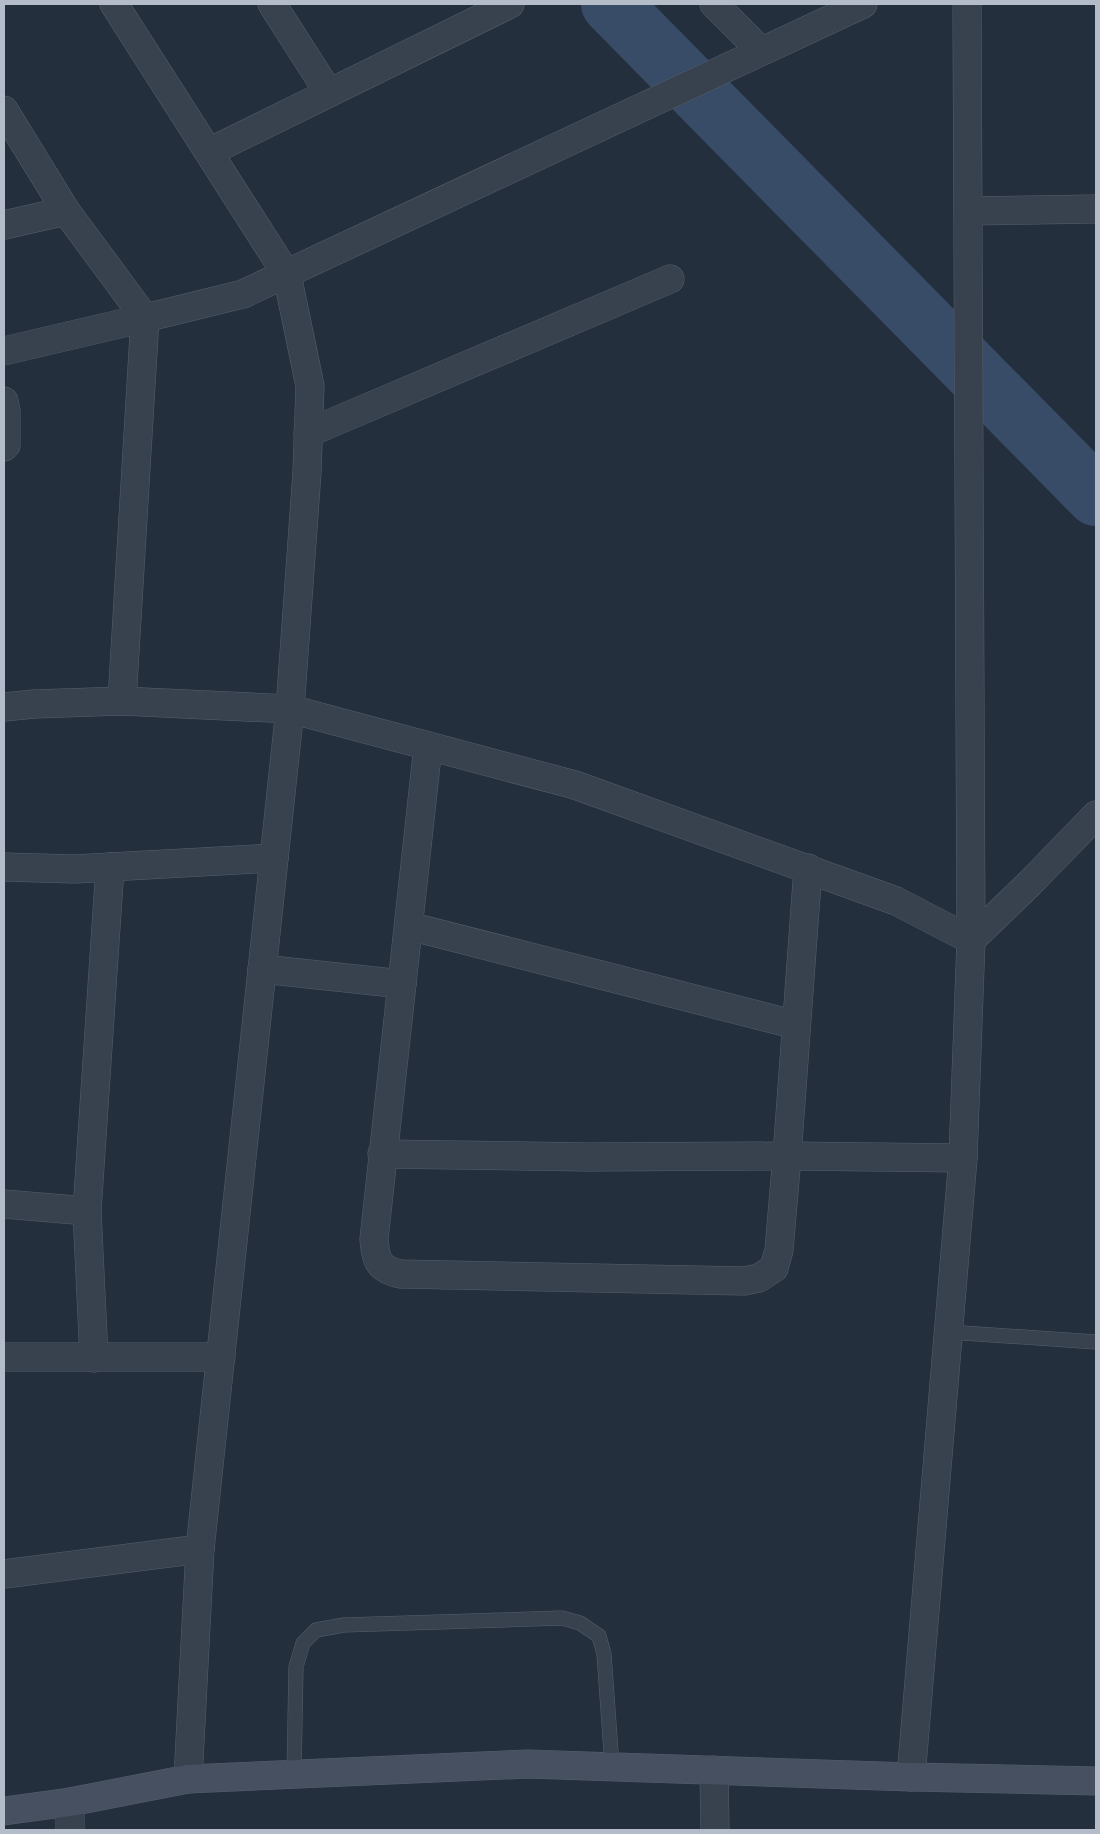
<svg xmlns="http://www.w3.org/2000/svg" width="1100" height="1834" font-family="'Alegreya Sans',sans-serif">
	<rect width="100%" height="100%" fill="#242f3e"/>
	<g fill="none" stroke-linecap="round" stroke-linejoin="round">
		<path stroke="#394c67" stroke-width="60" d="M611,4L1096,496"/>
		<defs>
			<g id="lane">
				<path d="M948,1332L1096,1342"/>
				<path d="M294,1774L296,1667L303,1643L316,1630L344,1625L562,1618L580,1623L599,1636L604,1654L612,1766"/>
			</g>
			<g id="street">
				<path d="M114,4L287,275L310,386L307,472L290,709L200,1549L188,1779"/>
				<path d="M272,4L329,93"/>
				<path d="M714,4L761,51"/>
				<path d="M4,110L66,211"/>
				<path d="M209,152L510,4"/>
				<path d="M969,211L1096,209"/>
				<path d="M4,225L66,211L145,318L243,294L863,4"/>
				<path d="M4,351L145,318L122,701"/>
				<path d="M4,401L6,411V445L4,447"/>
				<path d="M308,433L670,279"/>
				<path d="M4,707L34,704L122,701L290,709L575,785L896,901L971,940L1030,883L1096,815"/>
				<path d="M428,746L374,1239C376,1261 378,1269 401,1274L744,1281L759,1278L774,1268L779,1250L787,1156L808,868"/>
				<path d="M4,867L75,869L110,867L87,1211L94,1358"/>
				<path d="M110,867L274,858"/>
				<path d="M409,926L796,1025"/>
				<path d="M262,969L402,984"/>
				<path d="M382,1154L587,1157L787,1156L963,1158"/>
				<path d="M4,1204L87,1211"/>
				<path d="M4,1357H221"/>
				<path d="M4,1574L200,1549"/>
				<path d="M714,1770L715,1830"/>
				<path d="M911,1777L963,1158L971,940L967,4"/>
				<path d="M70,1802V1830"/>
			</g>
			<path id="secondary" d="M4,1811L70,1802L188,1779L528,1764L911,1777L1096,1781"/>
		</defs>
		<use href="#lane" stroke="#565f6c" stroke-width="15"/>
		<use href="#street" stroke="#565f6c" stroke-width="29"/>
		<use href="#secondary" stroke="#565f6c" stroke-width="29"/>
		<use href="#lane" stroke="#38414e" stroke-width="14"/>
		<use href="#street" stroke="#38414e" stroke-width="28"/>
		<use href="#secondary" stroke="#465061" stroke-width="28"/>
	</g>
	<rect width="1100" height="1834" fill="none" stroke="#b4bcc9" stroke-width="10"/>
</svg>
